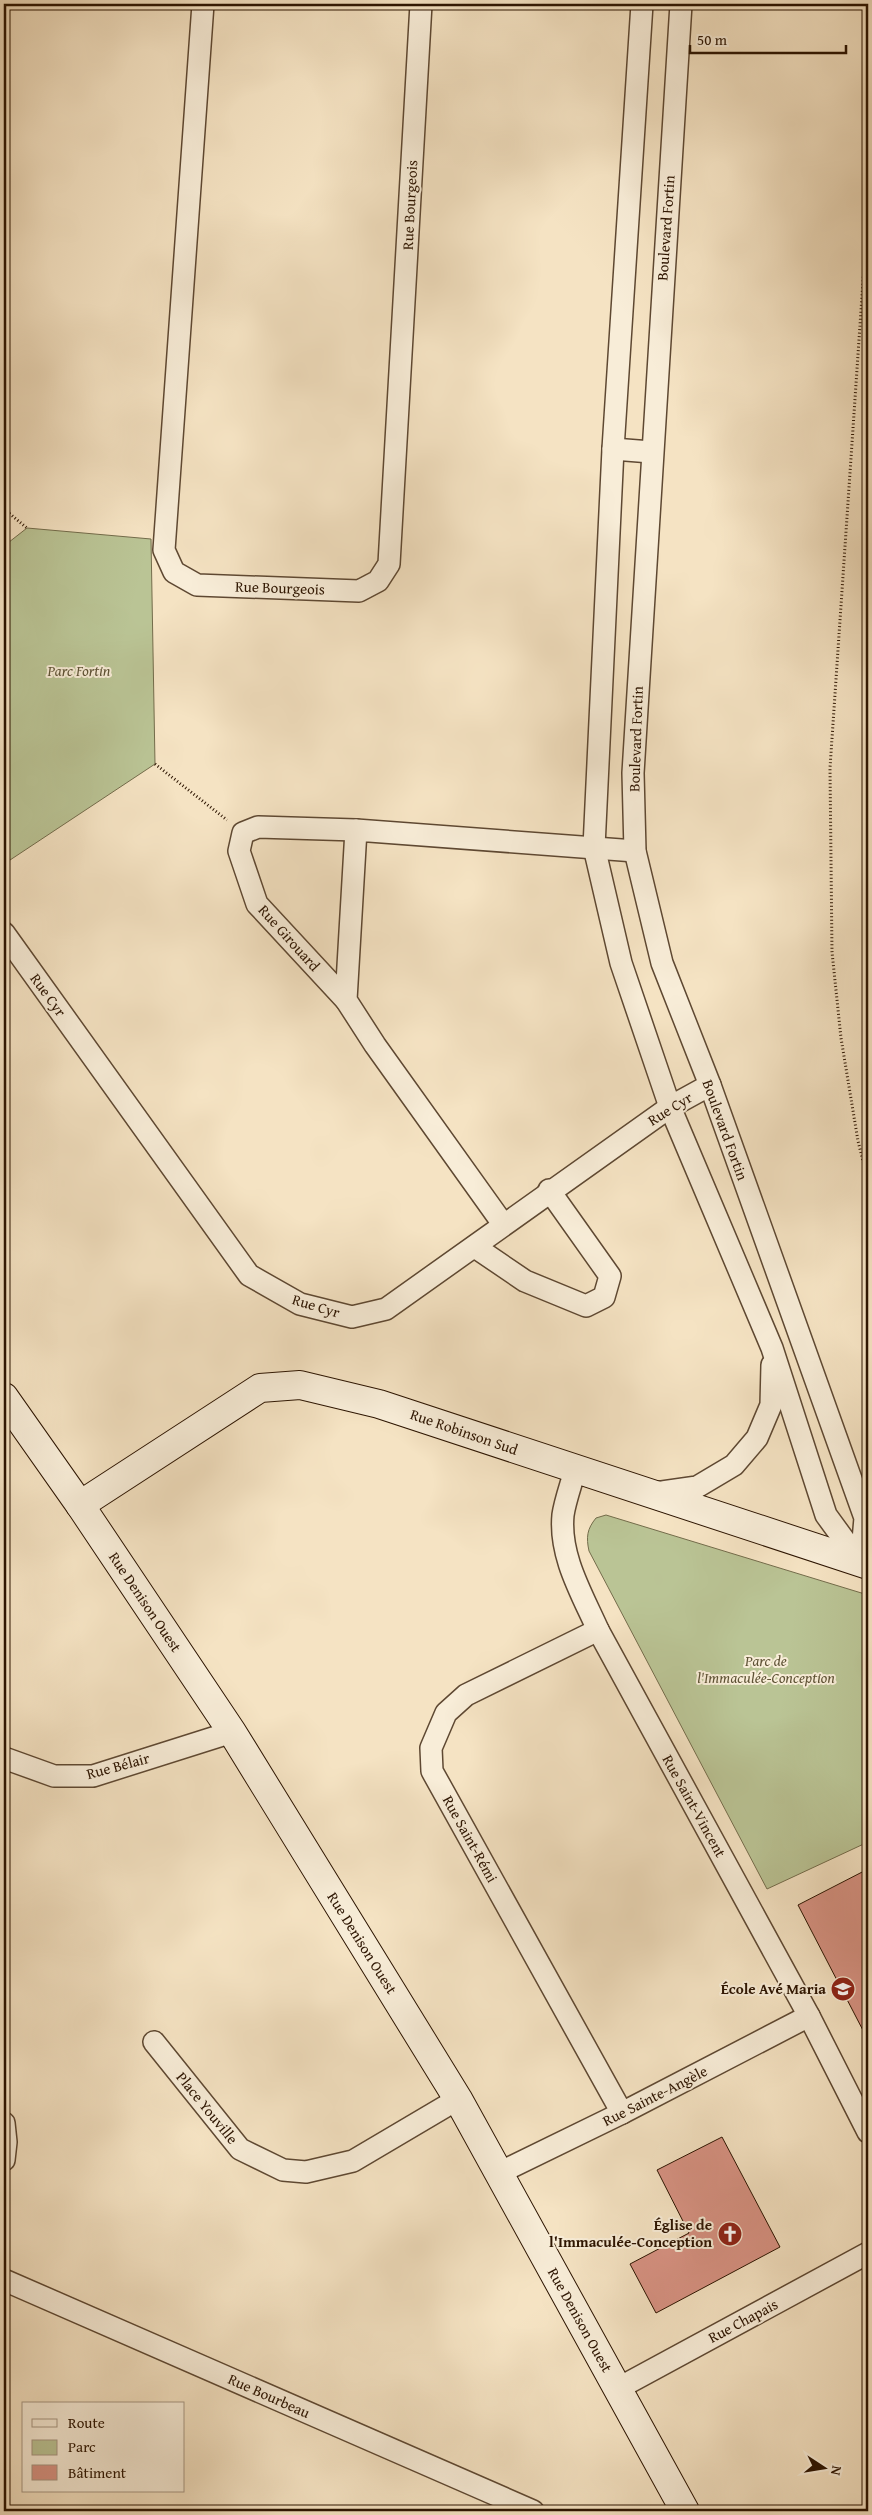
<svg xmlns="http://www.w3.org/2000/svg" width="872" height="2515" font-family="'Gentium Book Plus',serif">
	<rect width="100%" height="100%" fill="#f5e3c3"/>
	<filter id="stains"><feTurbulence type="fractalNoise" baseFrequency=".004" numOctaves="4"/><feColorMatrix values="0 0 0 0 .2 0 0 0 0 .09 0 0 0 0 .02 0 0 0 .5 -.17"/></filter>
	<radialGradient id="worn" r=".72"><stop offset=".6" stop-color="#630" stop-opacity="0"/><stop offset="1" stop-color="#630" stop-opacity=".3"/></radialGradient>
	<g fill="#bac495" stroke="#736c4b">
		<path d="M27,528L151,539L155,764L4,864V546Z"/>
		<path d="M606,1515L868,1595V1842L767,1889L589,1551C586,1537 587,1529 596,1518Z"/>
	</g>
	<g fill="#d89384" stroke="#2c1401">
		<path d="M868,1869V2040L798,1905Z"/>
		<path d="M722,2137L780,2247L656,2313L630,2264L689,2233L657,2170Z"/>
	</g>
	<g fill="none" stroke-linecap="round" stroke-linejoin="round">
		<defs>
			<g id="street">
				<path d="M203,4L164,550L174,572L197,585L359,591L378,581L389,564L421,4"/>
				<path d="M642,4L613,449L594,847L621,963L670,1107L772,1348L826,1515L861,1563"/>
				<path d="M681,4L633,773L635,851L662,963L710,1085L865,1518L861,1563"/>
				<path d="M613,449L651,452"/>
				<path d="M4,933L249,1275L300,1304L352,1317L386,1309L670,1107L710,1085"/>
				<path d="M346,1000L257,904L239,851L243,833L258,827L356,830"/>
				<path d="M503,1224L375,1045L346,1000L356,830L635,851"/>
				<path d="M475,1247L525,1281L586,1306L604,1297L610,1276L549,1190"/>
				<path d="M575,1470C571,1485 565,1501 563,1515C559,1556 582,1594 598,1630L809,2016L868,2132"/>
				<path d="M655,1493L697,1487L734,1465L757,1438L771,1405L772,1365"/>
				<path d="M598,1630L466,1695L446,1713L431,1748L432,1771L622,2113"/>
				<path d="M4,1758L54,1776H93L232,1732"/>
				<path d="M154,2042L240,2149L283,2170L306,2172L353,2161L458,2099"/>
				<path d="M4,2123L6,2142L4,2160"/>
				<path d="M499,2173L622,2113L809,2016"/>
				<path d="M4,2280L533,2511"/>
				<path d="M617,2389L868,2253"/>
			</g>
			<g id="secondary">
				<path d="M4,1397L80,1505L232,1732L458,2099L685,2511"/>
				<path d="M80,1505L260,1388L300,1385L379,1404L868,1565"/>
			</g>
		</defs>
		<use href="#street" stroke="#5e4832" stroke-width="24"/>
		<use href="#secondary" stroke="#2c1401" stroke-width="30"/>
		<g stroke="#2c1401" stroke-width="3" stroke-dasharray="1 2.5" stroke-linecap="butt">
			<path d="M868,207L830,768L832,952L841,1038L858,1141L868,1181"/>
			<path d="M4,509L27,528"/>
			<path d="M155,764L227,820"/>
		</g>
		<use href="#street" stroke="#f8edd8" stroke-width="21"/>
		<use href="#secondary" stroke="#f8edd8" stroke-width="28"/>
	</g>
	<defs>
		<symbol id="school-disc" viewBox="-11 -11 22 22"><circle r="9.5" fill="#8f2418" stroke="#f8edd8"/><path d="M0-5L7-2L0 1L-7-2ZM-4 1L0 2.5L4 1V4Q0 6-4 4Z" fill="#fff"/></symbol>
		<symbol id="church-disc" viewBox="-11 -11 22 22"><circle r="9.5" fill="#8f2418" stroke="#f8edd8"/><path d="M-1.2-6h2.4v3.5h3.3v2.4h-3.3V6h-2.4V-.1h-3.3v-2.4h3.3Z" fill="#fff"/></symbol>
	</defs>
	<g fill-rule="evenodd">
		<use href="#school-disc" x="829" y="1975" width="28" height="28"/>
		<use href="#church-disc" x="716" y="2220" width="28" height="28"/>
	</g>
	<g text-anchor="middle" stroke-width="4" stroke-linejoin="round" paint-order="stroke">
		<g font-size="15" fill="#2c1401" stroke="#f8edd8">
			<text transform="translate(410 205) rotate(-87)" y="5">Rue Bourgeois</text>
			<text transform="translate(666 228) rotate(-86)" y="5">Boulevard Fortin</text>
			<text transform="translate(280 588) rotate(2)" y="5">Rue Bourgeois</text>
			<text transform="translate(636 739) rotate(-88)" y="5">Boulevard Fortin</text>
			<text transform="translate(289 938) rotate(48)" y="5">Rue Girouard</text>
			<text transform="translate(48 995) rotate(54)" y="5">Rue Cyr</text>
			<text transform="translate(670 1109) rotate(-32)" y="5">Rue Cyr</text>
			<text transform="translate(725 1130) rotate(70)" y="5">Boulevard Fortin</text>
			<text transform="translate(316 1306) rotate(17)" y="5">Rue Cyr</text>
			<text transform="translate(464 1432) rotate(19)" y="5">Rue Robinson Sud</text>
			<text transform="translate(145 1602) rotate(56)" y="5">Rue Denison Ouest</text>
			<text transform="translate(118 1766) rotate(-15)" y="5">Rue Bélair</text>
			<text transform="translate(694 1806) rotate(61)" y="5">Rue Saint-Vincent</text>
			<text transform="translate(470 1839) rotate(61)" y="5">Rue Saint-Rémi</text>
			<text transform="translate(362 1943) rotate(58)" y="5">Rue Denison Ouest</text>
			<text transform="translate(655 2096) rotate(-27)" y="5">Rue Sainte-Angèle</text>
			<text transform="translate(207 2108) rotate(51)" y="5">Place Youville</text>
			<text transform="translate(580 2320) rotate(61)" y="5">Rue Denison Ouest</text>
			<text transform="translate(743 2321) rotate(-28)" y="5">Rue Chapais</text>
			<text transform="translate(269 2396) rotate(24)" y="5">Rue Bourbeau</text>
		</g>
		<g font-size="15" font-style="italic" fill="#5e5235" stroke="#f8edd8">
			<text x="79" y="676">Parc Fortin</text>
			<text x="766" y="1666">Parc de<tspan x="766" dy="17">l'Immaculée-Conception</tspan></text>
		</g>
		<g font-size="15" font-weight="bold" fill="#2c1401" stroke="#f8edd8" text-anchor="end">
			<text x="826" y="1994">École Avé Maria</text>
			<text x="712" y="2230">Église de<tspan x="712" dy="17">l'Immaculée-Conception</tspan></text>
		</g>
	</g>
	<rect width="872" height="2515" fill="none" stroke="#f5e3c3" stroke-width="20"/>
	<rect x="5" y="5" width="862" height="2505" fill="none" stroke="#2c1401" stroke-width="2.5"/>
	<rect x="10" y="10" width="852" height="2495" fill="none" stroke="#2c1401"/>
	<rect x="22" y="2402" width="162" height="90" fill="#f8edd8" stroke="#a69682"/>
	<rect x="32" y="2419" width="25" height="8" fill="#f8edd8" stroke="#a69682"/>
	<text x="68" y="2428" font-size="15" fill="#2c1401">Route</text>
	<rect x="32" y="2440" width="25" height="15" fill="#bac495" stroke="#a69682"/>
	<text x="68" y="2452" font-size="15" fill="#2c1401">Parc</text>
	<rect x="32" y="2465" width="25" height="15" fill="#d89384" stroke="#a69682"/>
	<text x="68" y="2478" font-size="15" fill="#2c1401">Bâtiment</text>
	<g transform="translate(824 2468) rotate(102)" stroke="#f8edd8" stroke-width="4" paint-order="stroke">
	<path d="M0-4L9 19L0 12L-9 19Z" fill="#2c1401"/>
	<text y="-8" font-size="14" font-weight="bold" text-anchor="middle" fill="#2c1401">N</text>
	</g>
	<path d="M690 45v8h156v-8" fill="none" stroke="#2c1401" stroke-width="2.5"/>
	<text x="697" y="45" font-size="15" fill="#2c1401" stroke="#f8edd8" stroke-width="4" paint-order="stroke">50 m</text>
	<rect width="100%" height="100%" filter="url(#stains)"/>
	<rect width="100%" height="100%" fill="url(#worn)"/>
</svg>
